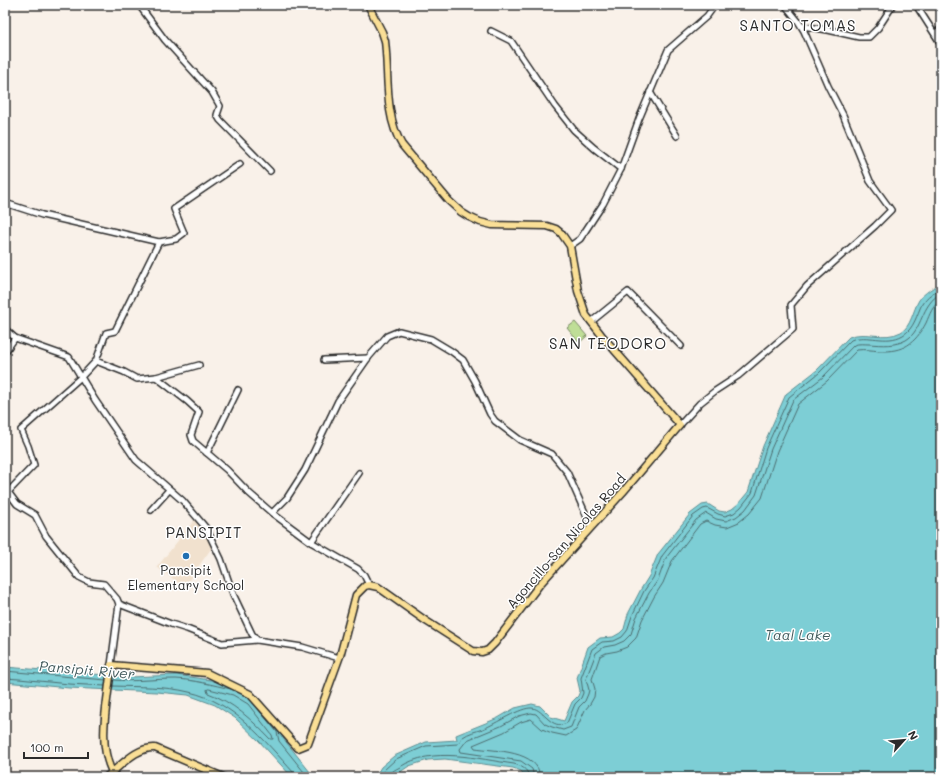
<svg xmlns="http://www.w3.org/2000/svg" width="946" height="782" font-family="Mali,sans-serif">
	<rect width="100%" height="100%" fill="#f9f1e9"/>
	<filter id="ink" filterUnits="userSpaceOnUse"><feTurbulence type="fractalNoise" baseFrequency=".025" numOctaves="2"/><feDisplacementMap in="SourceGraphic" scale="8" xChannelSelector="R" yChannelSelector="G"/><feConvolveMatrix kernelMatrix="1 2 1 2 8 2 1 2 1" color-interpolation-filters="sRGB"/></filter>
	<g filter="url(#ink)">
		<path fill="#f1e1ce" d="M196,518L213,546L184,587L157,567Z"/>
		<path fill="#bfde97" stroke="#758461" d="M575,322L587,336L579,343L567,328Z"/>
		<g fill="#7dced5" stroke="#5c8d91">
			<path d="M941,283V777H526L521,771L513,768L445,759L428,760L409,766L393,777H375L381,767L394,756L426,742L457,740L456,735L498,718L515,708L532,704L540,706L551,717L564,721L572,702L578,696L580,691L577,678L588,647L600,638L613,637L620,633L624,629L628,614L641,589L649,576L658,554L690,514L702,505L708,504L719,511L725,512L732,509L738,504L748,492L763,446L786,394L817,370L849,337C865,330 884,341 901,332C911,327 913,310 919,300C925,292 933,288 941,283Z"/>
			<path d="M5,667L130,677L176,675L211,680L237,687L254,697L281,731L283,738L314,777H292L259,741L235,718L215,705L188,695L157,692L69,688L5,682Z"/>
		</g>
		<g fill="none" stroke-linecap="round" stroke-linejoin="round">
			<g stroke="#4c6c6f" stroke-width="1">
				<path d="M5,671L106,680"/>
				<path d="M5,678L19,679L69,684L105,686"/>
				<path d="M114,680C135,682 155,679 176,679C195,680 213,685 231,689"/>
				<path d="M113,686C138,687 165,686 189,692C234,702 264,740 294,773L295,777"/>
				<path d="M209,689L233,695L248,704L272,735L273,739H270C252,720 233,702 208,693L207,690Z"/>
				<path d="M258,709L277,732L279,741L308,777"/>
				<path d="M380,777L384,770L396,759L426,746L458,744C461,742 460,738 463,737C468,733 477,731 483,729C495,724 521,707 532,708C544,709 551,731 567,723L575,704L581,698L583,693L581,678L592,649L602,642L614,641L622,637L627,631L632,616L644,591L653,578L662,556L693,516L703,509L707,508L718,514L725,516L734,513L741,507L752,493L766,448L789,397L819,373L851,340C867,333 886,345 903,335C914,329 917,314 922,304C927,296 934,292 941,288"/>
				<path d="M390,777C390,771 395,770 400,767C432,746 478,759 514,764C521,766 528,769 529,777"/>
				<path d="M534,777L532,769L521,761L461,752L460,749L467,740L501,726L519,716L531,713L536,714L545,724L552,727L563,730L571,727L579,707L585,701L588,694L589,690L586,679L596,653L604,647L615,645L624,641L631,634L636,618L649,593L658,580L666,558L696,520L706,513L716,519L726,521L736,517L745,510L756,495L771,449L793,400L823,377L854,345C859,343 864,344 869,344C882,345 895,346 906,340C923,330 920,305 941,293"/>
				<path d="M540,777C539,750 494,751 475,748L473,745L504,732L521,722L531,719L542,729L552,733L566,736L576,730L585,710L590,704L594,697L595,689L592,679L600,656L606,653L617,651L627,647L636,638L642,620L654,597L663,583L672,561L700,524L706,521L715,525L727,527L739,522L749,514L762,498L777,451L798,404L827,381L857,350C864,349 872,350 879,351C903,352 915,344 926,323C930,314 932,306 941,300"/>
			</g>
			<defs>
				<g id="minor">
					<path d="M139,5L165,40L212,92L220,106L217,115L220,120L270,171"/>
					<path d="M916,5L941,44"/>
					<path d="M802,26L828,30L859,37H869L878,28L893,5"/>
					<path d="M491,31L511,41L555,106L574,130L594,148L621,169"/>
					<path d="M935,33L941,29"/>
					<path d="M650,92L677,136"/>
					<path d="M5,203L42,215L159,242"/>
					<path d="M570,246L580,239L603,204L621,169L639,119L668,50L707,16L715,5"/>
					<path d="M591,322L628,292L681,346"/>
					<path d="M5,329L15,338L69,357L95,400L136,460L183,501L206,528L221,559L233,594L252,634L257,640L302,647L339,658"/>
					<path d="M5,352L15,338"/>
					<path d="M324,360L368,358"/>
					<path d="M96,361L106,333L115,331L159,242L176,239L184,233L174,209L240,164"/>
					<path d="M156,377L199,365"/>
					<path d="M680,425L700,403L715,391L738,376L793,329L791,305L807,286L875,226L891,210L870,181L843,115L828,86L804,31L798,21L785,5"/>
					<path d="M207,453L238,390"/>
					<path d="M151,510L169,490"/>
					<path d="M272,513L287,498L305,470L338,401L368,358L387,336L399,331L431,339L451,351L463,360L475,381L490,414L495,421L520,440L552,454L567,472L591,526"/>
					<path d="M311,542L359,473"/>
					<path d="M257,640L222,643L187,629L171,624L119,604L117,599L104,584L89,582L79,577L46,536L35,515L17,504L8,492L34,465L28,446L21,430L81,377L96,361L124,372L137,379L156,377L187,401L199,412L191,435L193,441L227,470L249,493L272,513L311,542L358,569L364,575L369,585"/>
					<path d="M111,665L119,604"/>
				</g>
				<g id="major">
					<path d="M112,772C96,739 109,700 111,665L207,673L250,694L298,748L308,744L340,656L356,595L365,586L369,585L378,587L426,621L473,651L482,652L488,650L495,643L540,584L623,492L680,425L603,337L586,315L578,291L570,246L561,233L556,229L547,226L492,225L480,222L469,217L461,212L449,201L402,145C384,116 389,75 385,41L382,32L368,5"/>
					<path d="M106,777C121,766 136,747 155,748L223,777"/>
				</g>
			</defs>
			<use href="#minor" stroke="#2b2b2b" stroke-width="8"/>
			<use href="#major" stroke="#2b2b2b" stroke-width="9"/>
			<use href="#minor" stroke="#fff" stroke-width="5"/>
			<use href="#major" stroke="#fadf96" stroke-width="6"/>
		</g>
	</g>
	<circle fill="#1f6fb2" stroke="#fff" stroke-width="1.5" cx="186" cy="556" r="4"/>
	<g text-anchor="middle" stroke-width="3" stroke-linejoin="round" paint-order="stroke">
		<g font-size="13" fill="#2b2b2b" stroke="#fff">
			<text transform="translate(566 541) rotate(-49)" y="5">Agoncillo-San Nicolas Road</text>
		</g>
		<g font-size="13" fill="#2b2b2b" stroke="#fff">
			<text x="186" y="575">Pansipit<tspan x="186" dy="15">Elementary School</tspan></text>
		</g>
		<g font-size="14" font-style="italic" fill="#445c5e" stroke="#fff">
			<text x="798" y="640">Taal Lake</text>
			<text transform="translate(87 670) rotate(5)" y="5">Pansipit River</text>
		</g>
		<g font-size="15" letter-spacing="1" fill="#2b2b2b" stroke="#fff">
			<text x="798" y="31">SANTO TOMAS</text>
			<text x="608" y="349">SAN TEODORO</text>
			<text x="204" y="538">PANSIPIT</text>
		</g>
	</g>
	<rect width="946" height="782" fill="none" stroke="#fff" stroke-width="20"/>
	<rect x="10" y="10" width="926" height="762" fill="none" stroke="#2b2b2b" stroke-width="1.5" filter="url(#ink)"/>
	<g transform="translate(904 740) rotate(63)" stroke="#ffffff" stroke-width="3" paint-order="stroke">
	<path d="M0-3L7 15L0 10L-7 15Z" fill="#2b2b2b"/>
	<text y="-6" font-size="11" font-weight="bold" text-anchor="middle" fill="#2b2b2b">N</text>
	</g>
	<path d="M24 752v6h64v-6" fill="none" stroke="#2b2b2b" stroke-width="2"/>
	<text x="30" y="752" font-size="12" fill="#2b2b2b" stroke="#ffffff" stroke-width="3" paint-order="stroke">100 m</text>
</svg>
